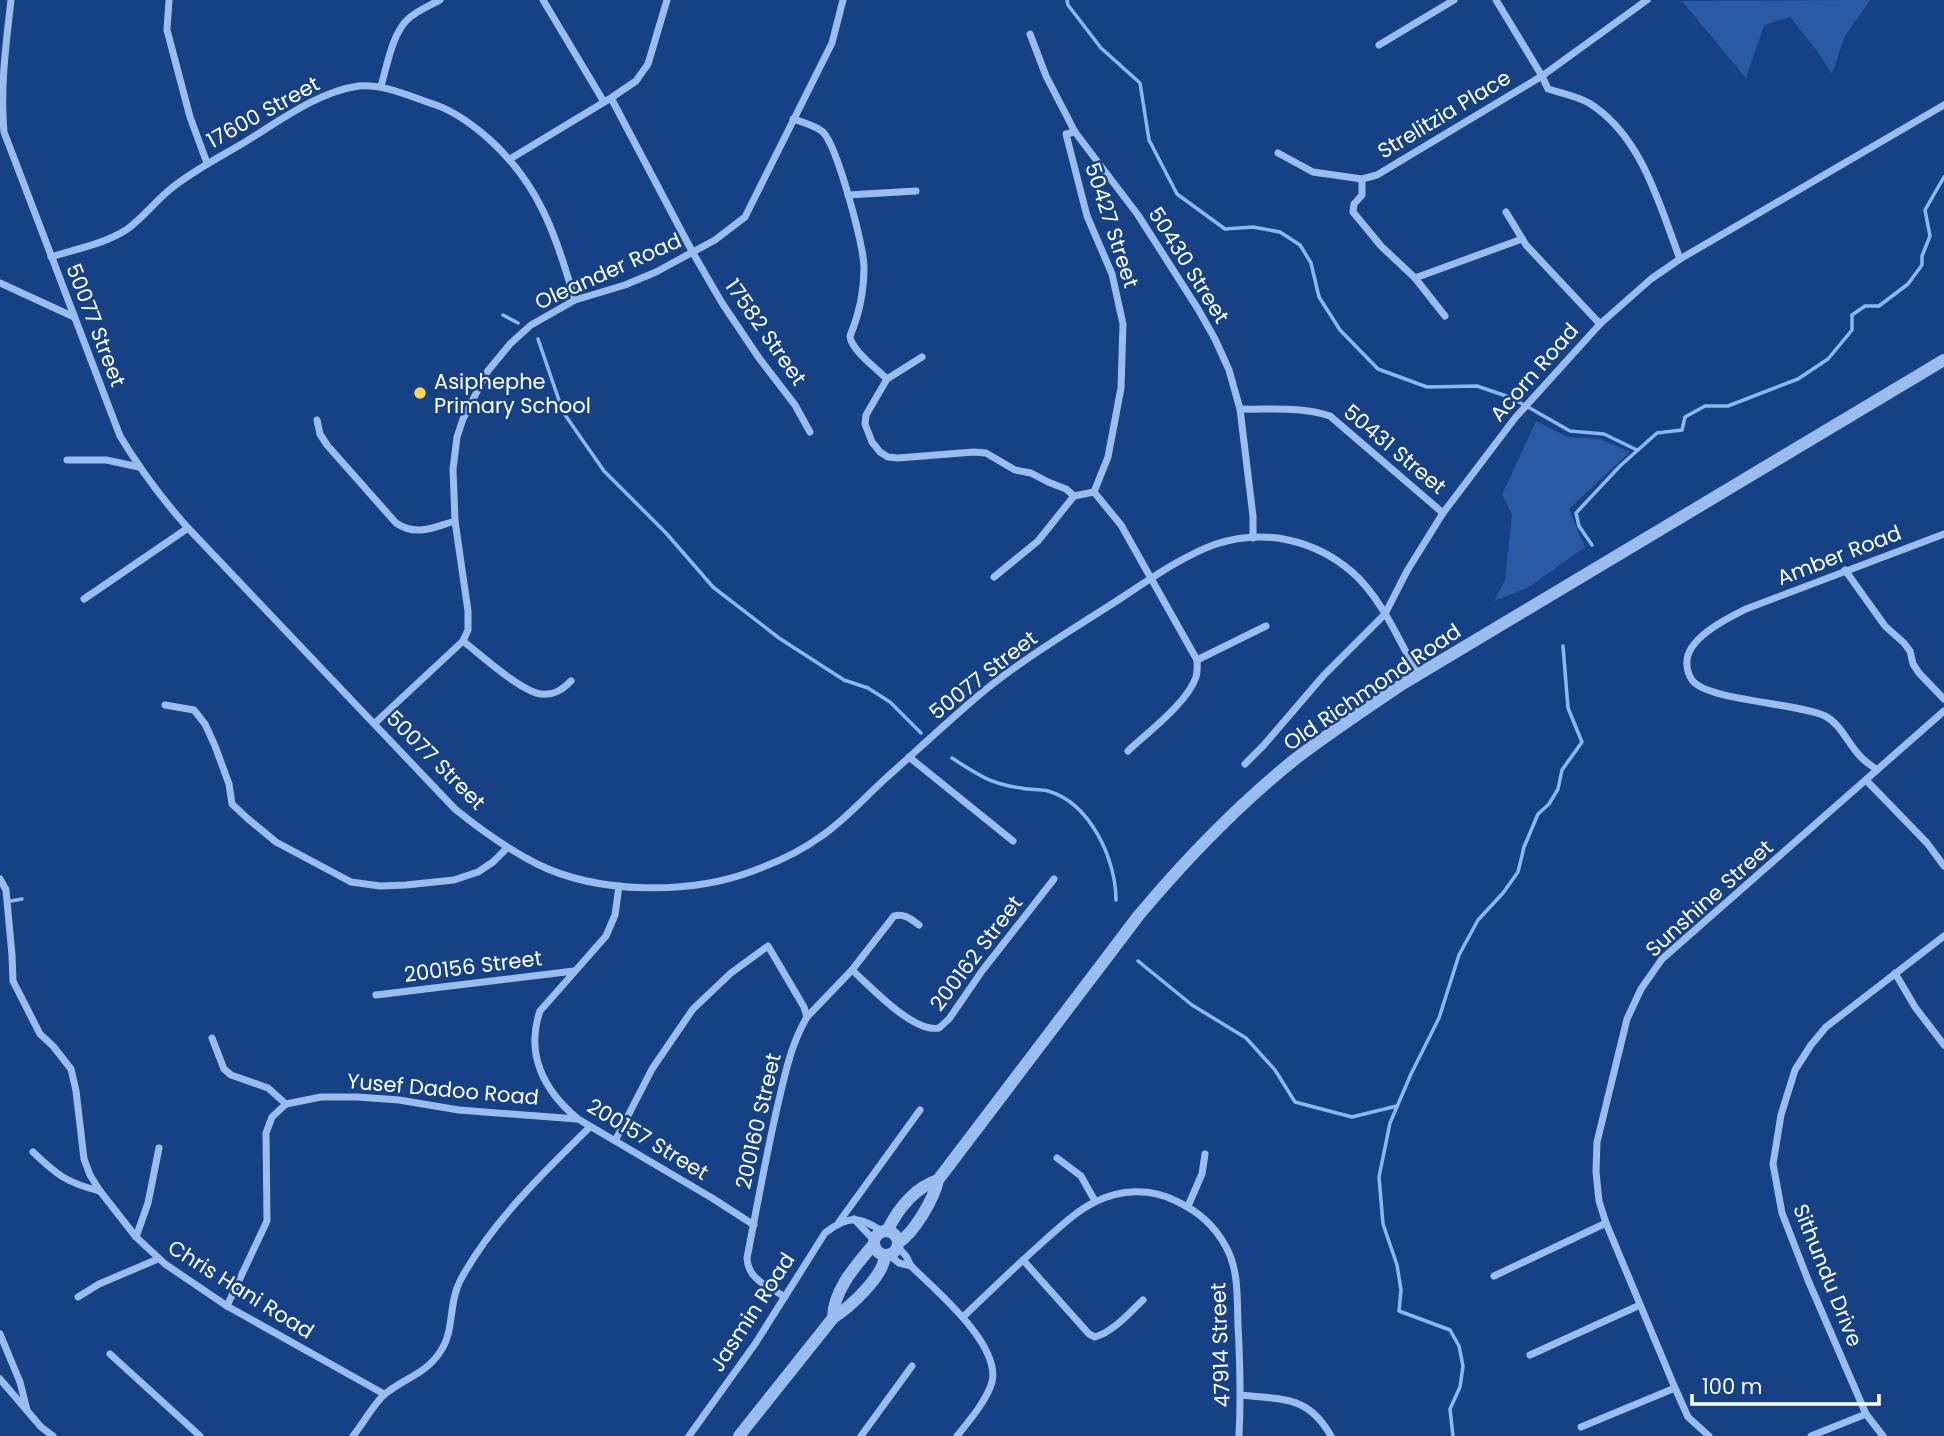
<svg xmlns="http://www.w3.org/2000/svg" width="1944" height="1436" viewBox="0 0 1944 1436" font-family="Poppins,sans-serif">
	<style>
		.green { fill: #295ba4 }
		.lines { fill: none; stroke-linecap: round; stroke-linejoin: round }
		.stream { stroke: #8db7f0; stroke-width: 3.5 }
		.minor { stroke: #9bbded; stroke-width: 7 }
		.tertiary { stroke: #9bbded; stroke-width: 12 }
		.poi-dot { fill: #ffd558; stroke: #164285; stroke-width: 2.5 }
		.labels { text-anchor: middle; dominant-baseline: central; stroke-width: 5; stroke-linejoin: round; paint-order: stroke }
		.street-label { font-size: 21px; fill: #fff; stroke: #164285 }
		.poi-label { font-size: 21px; fill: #fff; stroke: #164285; text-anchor: start }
	</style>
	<rect width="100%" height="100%" fill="#164285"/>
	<!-- green -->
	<g class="green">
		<polygon points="1870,0 1845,36 1832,74 1817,51 1790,17 1764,25 1746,78 1682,1"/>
		<polygon points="1536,421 1568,437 1600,439 1630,452 1569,509 1585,547 1529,587 1494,601 1505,580 1512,514 1502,495"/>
	</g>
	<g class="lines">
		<!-- stream -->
		<g class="stream">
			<polyline points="1067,0 1068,5 1101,48 1140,83 1149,140 1177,194 1225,229 1253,227 1280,232 1300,245 1311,263 1319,297 1340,330 1378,369 1427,387 1477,386 1512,398 1570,431 1604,434 1637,450"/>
			<polyline points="503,315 518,323"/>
			<polyline points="538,339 563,412 604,471 666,533 713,587 779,638 844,680 868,688 890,702 921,733"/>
			<polyline points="1592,545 1579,526 1576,513 1620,466 1657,433 1682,430 1685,417 1705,406 1728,406 1798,379 1828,359 1852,330 1852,315 1865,306 1879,306 1908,284 1922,265 1922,256 1930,236 1925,210 1944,177"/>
			<path d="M952,758C977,774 990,784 1021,788C1030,790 1040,789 1048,791C1090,803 1116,859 1116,900"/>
			<polyline points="11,901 22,899"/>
			<polyline points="1138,961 1192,1005 1246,1038 1275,1070 1295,1102 1352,1117 1397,1106"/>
			<polyline points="1453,1436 1450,1409 1460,1387 1463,1366 1459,1346 1450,1330 1399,1311 1401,1290 1397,1265 1383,1224 1379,1177 1390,1123 1411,1074 1439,1018 1459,955 1478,920 1503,893 1518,872 1524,847 1538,814 1549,804 1558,789 1562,770 1582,742 1568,708 1563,646"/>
		</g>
		<!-- minor -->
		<g class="minor">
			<path d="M11,0C6,44 0,88 4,132L120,436C140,469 162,499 188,528L455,809C481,830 507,849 537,864C598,894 689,895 753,871C775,863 801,851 820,837C844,821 864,798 885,779C914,753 943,726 972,701C1016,663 1067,633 1115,602C1146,582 1182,556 1216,544C1264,528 1315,540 1352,572C1381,597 1400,642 1418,675"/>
			<polyline points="169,0 167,30 190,117 207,163"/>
			<polyline points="543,0 604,102"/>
			<path d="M1496,0L1542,76L1548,89C1561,93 1577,96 1589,103C1642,136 1659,204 1680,259"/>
			<polyline points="1030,34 1046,76 1075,132 1138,215 1198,309 1215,339 1229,370 1240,409 1253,516 1253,538"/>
			<polyline points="1379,45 1454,0"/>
			<path d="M381,86C387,66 392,35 407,20C416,11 429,6 440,0"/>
			<polyline points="611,98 693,253 722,303 759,358 795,405 810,432"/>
			<path d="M793,119C802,122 816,126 823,132C838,148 863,244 864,267C864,290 859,315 850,336C851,350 876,368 887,379"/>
			<polyline points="1075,132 1066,134 1087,216 1112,274 1123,324 1121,388 1108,457 1094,492"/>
			<polyline points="1278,153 1313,172 1362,179 1377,175 1542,76 1647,0"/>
			<polyline points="510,159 611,98 636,81 648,64 667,0"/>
			<polyline points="1362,179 1362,195 1354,204 1353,212 1381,246 1415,278 1445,316"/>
			<polyline points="848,195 916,191"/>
			<polyline points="1506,212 1526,245 1600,324"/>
			<path d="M51,257C75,249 104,244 126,230C143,218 156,200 173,187C196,169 220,157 245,142C278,122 319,91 359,86C385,84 411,97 436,105C456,112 473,125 489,139C541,186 555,235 575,300"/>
			<polyline points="1415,278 1522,239"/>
			<polyline points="0,283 74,317"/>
			<polyline points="922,357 887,379 866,415 865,424 872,442 880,452 888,457 898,458 974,452 986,453 1015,470 1031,473 1048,482 1066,489 1074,496 1094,492"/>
			<path d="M1240,409C1270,410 1301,406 1330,416L1443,513"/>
			<path d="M317,420L320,434L327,445L396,523C417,537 434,527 455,521"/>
			<polyline points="67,460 106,460 139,467"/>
			<path d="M1094,492L1121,525L1197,660C1197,665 1198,671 1196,677C1188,702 1148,732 1128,751"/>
			<polyline points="1845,570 1885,626 1904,643 1910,651 1913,664 1919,673 1944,699"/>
			<polyline points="994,577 1038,541 1074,496"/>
			<polyline points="84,599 188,528"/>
			<path d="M463,641C481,655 520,691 541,694C554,696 563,689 571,681"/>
			<polyline points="1197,660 1266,626"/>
			<polyline points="165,705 194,710 205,724 215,746 229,784 232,804 247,818 276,842 351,882 380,886 406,885 454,880 478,872 493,862 507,848"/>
			<polyline points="375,723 463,641 468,630 468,611 455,521 453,469 457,437 463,419 487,372 510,344 531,325 575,300 625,285 656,272 715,240 745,217 832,43 843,0"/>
			<polyline points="909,757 1013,841"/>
			<polyline points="1245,764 1263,746 1324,675 1385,614 1407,571 1443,513 1515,418 1600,324 1651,279 1680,259 1944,105"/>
			<path d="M1877,770C1871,765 1865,762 1860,756C1848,744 1841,724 1825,716C1799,703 1707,701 1692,680C1689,676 1687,669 1687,665C1684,639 1728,618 1746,609L1944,534"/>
			<polyline points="1866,780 1927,843 1944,866"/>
			<polyline points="0,879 6,890 12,955 13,981 40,1034 53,1046 71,1069 76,1091 84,1159 90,1175 100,1191 136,1237 165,1264 227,1306 384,1394"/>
			<path d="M619,886L615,915L606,936L540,1011C525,1054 544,1091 578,1119L712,1198L754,1225"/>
			<path d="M852,970C871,987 913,1033 939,1028L949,1019L982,971L1054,879"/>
			<polyline points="1895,973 1915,1007 1944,1045"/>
			<polyline points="376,995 574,971"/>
			<path d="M807,1017L852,970L894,916C904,913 911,919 919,925"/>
			<polyline points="212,1038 224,1069 231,1075 268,1088 286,1104"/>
			<polyline points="286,1104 321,1097 357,1097 399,1100 459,1110 577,1119"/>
			<path d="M615,1141L652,1069L693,1009L731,973L768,946L804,1007L807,1017C791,1044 785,1074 778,1104C766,1155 757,1207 747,1258C748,1280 768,1286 785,1297"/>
			<path d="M33,1152C57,1175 67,1183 100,1191"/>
			<polyline points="1057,1158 1081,1176 1095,1201"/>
			<polyline points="1188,1206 1202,1174 1205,1154"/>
			<polyline points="854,1219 874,1240"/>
			<polyline points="839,1222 920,1110"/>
			<polyline points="136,1237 148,1203 159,1148"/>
			<path d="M898,1247L906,1256L911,1266C935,1290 1001,1344 992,1382C987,1400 969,1421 957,1436"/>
			<polyline points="889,1255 899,1263 911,1266"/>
			<path d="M1023,1260L1089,1334L1095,1337C1113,1332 1129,1313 1143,1300"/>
			<polyline points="1494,1276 1606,1223"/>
			<polyline points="78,1297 99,1284 158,1259"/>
			<polyline points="227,1306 267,1221 266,1133 272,1117 286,1104"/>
			<path d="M963,1317C990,1291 1017,1265 1044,1241C1060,1227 1076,1211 1095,1202C1120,1189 1151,1188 1176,1201C1198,1211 1215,1226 1226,1247C1239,1270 1237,1299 1238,1325C1240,1362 1241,1399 1239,1436"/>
			<polyline points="0,1334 20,1382 27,1410"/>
			<polyline points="110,1354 200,1436"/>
			<polyline points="1530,1355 1640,1305"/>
			<polyline points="0,1379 41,1427 53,1436"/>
			<path d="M1241,1395C1283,1400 1308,1395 1331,1436"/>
			<polyline points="1581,1427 1675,1388"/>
			<path d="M353,1436C362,1425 375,1402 385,1394C403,1379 427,1373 440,1352C455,1331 448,1304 460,1281C490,1224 544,1172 590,1127"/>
			<path d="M689,1436L755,1344L825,1233C848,1215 860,1216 883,1232"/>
			<polyline points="861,1436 912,1366"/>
			<polyline points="1709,1436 1688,1417 1675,1388 1606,1223 1599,1201 1596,1172 1597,1142 1627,1019 1641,989 1662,959 1944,711"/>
			<polyline points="1811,1436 1866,1414"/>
			<polyline points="1883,1436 1866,1414 1808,1280 1782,1213 1773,1164 1781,1115 1795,1070 1811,1045 1826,1027 1944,936"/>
		</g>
		<!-- tertiary -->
		<g class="tertiary">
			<path d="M887,1231C898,1209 914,1188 938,1180"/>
			<circle cx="886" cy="1243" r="12"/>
			<path d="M898,1243C914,1233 934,1199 938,1180L1139,915C1186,859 1237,806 1294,760C1329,733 1367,708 1404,683L1944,360"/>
			<path d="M833,1318C833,1290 857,1264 874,1244"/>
			<path d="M739,1436L833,1318C850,1307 883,1277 885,1256"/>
		</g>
	</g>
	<!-- markers -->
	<circle class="poi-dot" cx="420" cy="393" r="7"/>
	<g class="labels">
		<!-- street labels -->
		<g class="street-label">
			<text transform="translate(263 112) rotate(-29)">17600 Street</text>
			<text transform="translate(1444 114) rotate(-31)">Strelitzia Place</text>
			<text transform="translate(1112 225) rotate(72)">50427 Street</text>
			<text transform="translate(1189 265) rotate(58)">50430 Street</text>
			<text transform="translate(608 271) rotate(-24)">Oleander Road</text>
			<text transform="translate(96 325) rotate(69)">50077 Street</text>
			<text transform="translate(766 332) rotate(55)">17582 Street</text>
			<text transform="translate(1534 372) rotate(-49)">Acorn Road</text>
			<text transform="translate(1395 449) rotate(40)">50431 Street</text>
			<text transform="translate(1839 555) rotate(-21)">Amber Road</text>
			<text transform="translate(983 675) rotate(-38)">50077 Street</text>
			<text transform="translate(1372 687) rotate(-34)">Old Richmond Road</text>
			<text transform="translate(436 760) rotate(45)">50077 Street</text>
			<text transform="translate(1709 898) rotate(-42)">Sunshine Street</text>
			<text transform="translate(976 953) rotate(-53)">200162 Street</text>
			<text transform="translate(473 966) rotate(-7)">200156 Street</text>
			<text transform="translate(443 1089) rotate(5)">Yusef Dadoo Road</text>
			<text transform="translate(758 1121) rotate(-77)">200160 Street</text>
			<text transform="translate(648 1139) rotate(31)">200157 Street</text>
			<text transform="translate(1828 1275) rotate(68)">Sithundu Drive</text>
			<text transform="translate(241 1289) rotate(32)">Chris Hani Road</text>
			<text transform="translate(752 1312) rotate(-57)">Jasmin Road</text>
			<text transform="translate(1220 1345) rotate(-92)">47914 Street</text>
		</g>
		<!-- poi labels -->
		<g class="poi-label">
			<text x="434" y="381">Asiphephe<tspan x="434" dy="24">Primary School</tspan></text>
		</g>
	</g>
	<!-- scale -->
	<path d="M1692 1394v10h187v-10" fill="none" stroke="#ffffff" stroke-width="3.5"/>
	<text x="1702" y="1394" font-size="21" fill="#ffffff" stroke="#164285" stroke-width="5" paint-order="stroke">100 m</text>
</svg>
